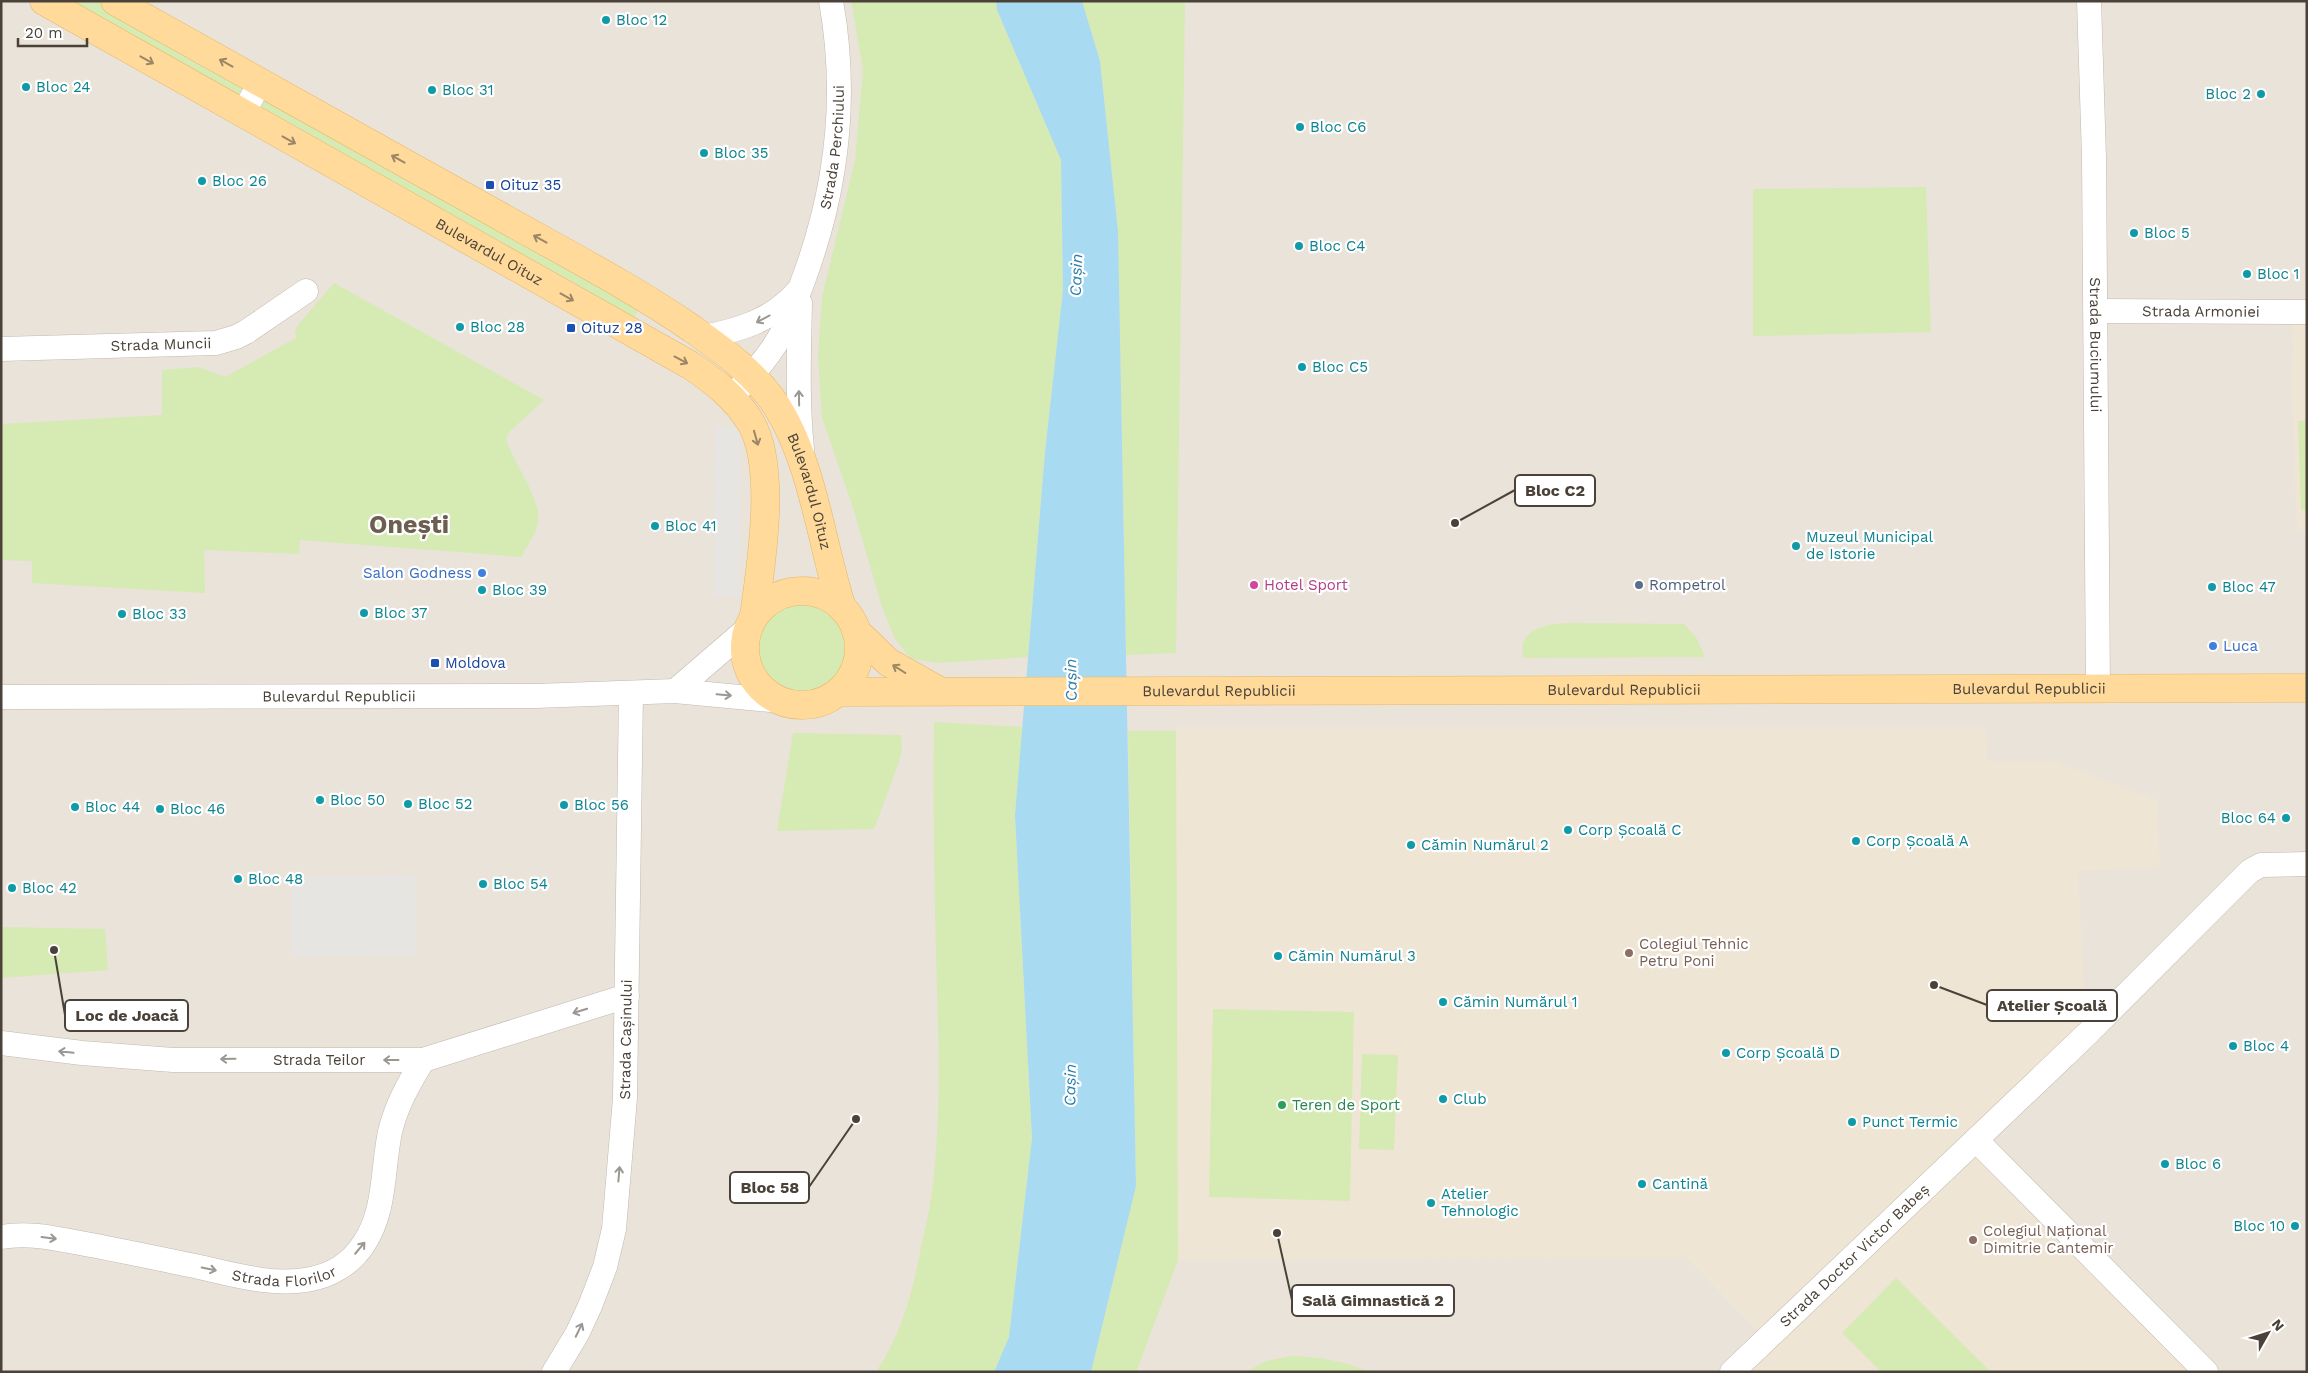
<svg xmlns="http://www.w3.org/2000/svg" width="2308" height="1373" viewBox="0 0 2308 1373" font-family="'Work Sans',sans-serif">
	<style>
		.residential { fill: #eae3d9 }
		.education { fill: #efe5d5 }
		.green { fill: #d6eab4 }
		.parking { fill: #e7e5e2 }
		.water { fill: #a8daf2 }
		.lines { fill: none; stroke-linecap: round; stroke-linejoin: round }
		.minor-casing { stroke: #c2b9ad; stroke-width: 25 }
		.major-casing { stroke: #e6b768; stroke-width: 29 }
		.minor { stroke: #fff; stroke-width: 24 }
		.major { stroke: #ffda9b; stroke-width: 28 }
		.oneway { stroke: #9b8665 }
		.oneway2 { stroke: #9b9792 }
		.culture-dot { fill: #0f9aa8; stroke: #fff; stroke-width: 2 }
		.transit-dot { fill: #1a4fb4; stroke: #fff; stroke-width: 2 }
		.shop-dot { fill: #3f7fe0; stroke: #fff; stroke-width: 2 }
		.hotel-dot { fill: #d1479c; stroke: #fff; stroke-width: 2 }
		.service-dot { fill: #5c6f8a; stroke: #fff; stroke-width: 2 }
		.education-dot { fill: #8d6e63; stroke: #fff; stroke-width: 2 }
		.leisure-dot { fill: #2e9e5b; stroke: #fff; stroke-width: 2 }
		.labels { text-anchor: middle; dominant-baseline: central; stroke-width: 4.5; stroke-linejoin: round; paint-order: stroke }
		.culture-label { font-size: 15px; fill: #0d838f; stroke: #fff; text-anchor: start }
		.street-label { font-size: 15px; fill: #4a4238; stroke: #fff }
		.transit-label { font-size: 15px; fill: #164399; stroke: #fff; text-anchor: start }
		.shop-label { font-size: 15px; fill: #366cbe; stroke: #fff; text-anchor: end }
		.hotel-label { font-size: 15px; fill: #b23c85; stroke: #fff; text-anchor: start }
		.service-label { font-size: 15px; fill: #4e5e75; stroke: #fff; text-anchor: start }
		.education-label { font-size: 15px; fill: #785e54; stroke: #fff; text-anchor: start }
		.leisure-label { font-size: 15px; fill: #27864d; stroke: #fff; text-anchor: start }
		.water-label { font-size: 16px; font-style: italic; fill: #2b7ea9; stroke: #fff }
		.town-label { font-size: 25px; font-weight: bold; fill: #6d5f4f; stroke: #fff }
		.leader { fill: none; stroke: #4a4238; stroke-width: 2 }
		.callout-dot { fill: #4a4238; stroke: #fff; stroke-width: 2 }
		.callout { fill: #fff; stroke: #4a4238; stroke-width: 2 }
		.callout-label { font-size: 16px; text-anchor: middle; font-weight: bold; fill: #4a4238 }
	</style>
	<rect width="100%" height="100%" fill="#f6f2eb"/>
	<!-- residential -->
	<rect class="residential" x="1" y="1" width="2306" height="1371"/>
	<!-- education -->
	<g class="education">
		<polygon points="2293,312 2307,312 2307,531 2297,531 2292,401"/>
		<polygon points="1176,727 1986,727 1987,761 2055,761 2157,800 2160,867 2078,871 2086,1035 1976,1140 2206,1372 1732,1372 1765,1339 1688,1259 1178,1260"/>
	</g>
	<!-- green -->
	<g class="green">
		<polygon points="44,1 115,1 645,298 627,331"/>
		<polygon points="851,1 996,1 997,10 1061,160 1063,290 1045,452 1028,657 937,663 913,659 908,655 895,639 882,607 853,508 822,417 818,356 822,297 855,160 863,70"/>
		<polygon points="1082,1 1185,1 1176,653 1126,655 1118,231 1100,61"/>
		<polygon points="1926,187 1931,332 1753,336 1753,189"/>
		<path d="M334,283L544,400L508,433L506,439C513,462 542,501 538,522C536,536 526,545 522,557L300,540L299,554L204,550L205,593L32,583V561L1,560V424L162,415V370L199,367L225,377L296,338L295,331L298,325Z"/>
		<polygon points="2307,420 2307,510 2301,510 2298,421"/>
		<circle cx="802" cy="648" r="57"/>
		<path d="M1566,623L1684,624L1696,637L1705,657L1524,658C1515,630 1546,624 1566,623Z"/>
		<path d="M934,722L1023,727L1015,815L1032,1138L1009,1337L994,1372H876C903,1332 914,1288 922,1241C925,1229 928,1217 930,1205C943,1123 938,1034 936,952C934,875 933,798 934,722Z"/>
		<polygon points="1128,731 1176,731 1178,1260 1136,1372 1091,1372 1136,1186"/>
		<polygon points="793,733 901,735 902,751 899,762 874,829 777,831"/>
		<polygon points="1,927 105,929 108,970 1,978"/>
		<polygon points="1213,1009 1354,1012 1350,1201 1209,1197"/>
		<polygon points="1362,1054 1398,1055 1394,1150 1359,1149"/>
		<polygon points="1896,1278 1991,1372 1881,1372 1842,1333"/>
		<path d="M1292,1356C1319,1357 1344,1361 1369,1372H1246L1266,1361Z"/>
	</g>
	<!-- parking -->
	<g class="parking">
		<polygon points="715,426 740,429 739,597 714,596"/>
		<polygon points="415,875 416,955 292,956 291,876"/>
	</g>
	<!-- water -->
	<polygon class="water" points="996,1 1082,1 1100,61 1118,231 1136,1186 1091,1372 994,1372 1009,1337 1032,1138 1015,815 1045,452 1063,290 1061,160 997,10"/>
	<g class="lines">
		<!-- minor casing -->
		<g class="minor-casing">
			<g id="minor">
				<path id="s1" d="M2089,1L2094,157L2098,688"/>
				<polyline points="243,114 260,82"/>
				<path d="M800,303C799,352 797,400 802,449"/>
				<path id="s2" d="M2096,311L2307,312"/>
				<path d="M704,337C739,330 771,321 796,293"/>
				<path id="s3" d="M1,349L216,343L236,337L246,332L306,291"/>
				<path id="s4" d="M731,397C750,378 768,358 781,335C791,317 797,297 804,278C837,189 848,96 831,1"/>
				<polyline points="675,691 747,629"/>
				<path id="s5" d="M1,697L536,696L675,691L781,701"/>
				<path id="s6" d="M1,1043L82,1053L173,1060H423L627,996"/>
				<polyline points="1976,1140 2206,1372"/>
				<path id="s7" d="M1,1237C27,1232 54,1238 80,1243C118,1250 156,1258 195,1266C231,1274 274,1287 311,1279C332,1275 351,1263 363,1245C386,1212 382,1170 390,1132C396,1106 409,1083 423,1060"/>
				<path id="s8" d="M554,1372L577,1334L590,1306L605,1267L614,1229L625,1098L631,693"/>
				<path id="s9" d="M1732,1372L2086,1035L2250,871L2261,865L2307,864"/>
			</g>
		</g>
		<!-- major casing -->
		<g class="major-casing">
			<g id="major">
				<path id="s10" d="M44,1L690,365C714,381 736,398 751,423C777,468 761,566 754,616"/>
				<path id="s11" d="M115,1C242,72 370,144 498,215C563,252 630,286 691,328C722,350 755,373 776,405C813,462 821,543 842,608"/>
				<circle cx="802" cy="648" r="57"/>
				<polyline points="856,631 888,662 936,689"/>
				<path id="s12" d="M839,692L2307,688"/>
			</g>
		</g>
		<!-- minor -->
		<use href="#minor" class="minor"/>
		<!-- major -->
		<use href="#major" class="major"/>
	</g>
	<!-- one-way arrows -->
	<defs><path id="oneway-shaft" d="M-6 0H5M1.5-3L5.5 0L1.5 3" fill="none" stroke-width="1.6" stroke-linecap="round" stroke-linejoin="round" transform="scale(1.25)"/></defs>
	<g class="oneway">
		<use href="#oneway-shaft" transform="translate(147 60) rotate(29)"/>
		<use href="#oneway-shaft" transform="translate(226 63) rotate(-151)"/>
		<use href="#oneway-shaft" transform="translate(289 140) rotate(29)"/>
		<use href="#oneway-shaft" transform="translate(398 159) rotate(-151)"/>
		<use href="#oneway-shaft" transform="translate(540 239) rotate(-151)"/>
		<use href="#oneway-shaft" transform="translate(567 297) rotate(29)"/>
		<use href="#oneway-shaft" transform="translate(681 360) rotate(28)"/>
		<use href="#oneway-shaft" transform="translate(756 438) rotate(74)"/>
		<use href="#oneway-shaft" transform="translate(899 669) rotate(-148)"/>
	</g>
	<g class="oneway2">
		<use href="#oneway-shaft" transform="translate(763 319) rotate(152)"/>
		<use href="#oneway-shaft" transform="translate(799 398) rotate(-91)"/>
		<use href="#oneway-shaft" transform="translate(724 695) rotate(5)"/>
		<use href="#oneway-shaft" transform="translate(580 1011) rotate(163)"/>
		<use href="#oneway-shaft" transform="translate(66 1052) rotate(-174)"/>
		<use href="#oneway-shaft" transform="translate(228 1059) rotate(179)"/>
		<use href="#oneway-shaft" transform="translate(391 1060) rotate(-180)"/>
		<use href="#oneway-shaft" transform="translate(619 1174) rotate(-85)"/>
		<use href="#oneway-shaft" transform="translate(49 1238) rotate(7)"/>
		<use href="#oneway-shaft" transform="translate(360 1248) rotate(-50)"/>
		<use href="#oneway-shaft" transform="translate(209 1269) rotate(12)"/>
		<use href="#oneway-shaft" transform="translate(579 1330) rotate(-64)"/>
	</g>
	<!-- markers -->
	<g class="culture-dot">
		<circle cx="606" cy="20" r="5"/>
		<circle cx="26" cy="87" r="5"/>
		<circle cx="432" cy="90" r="5"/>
		<circle cx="2261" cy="94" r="5"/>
		<circle cx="1300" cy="127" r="5"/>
		<circle cx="704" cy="153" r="5"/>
		<circle cx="202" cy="181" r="5"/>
		<circle cx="2134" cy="233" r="5"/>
		<circle cx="1299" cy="246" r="5"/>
		<circle cx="2247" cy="274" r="5"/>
		<circle cx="460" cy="327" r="5"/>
		<circle cx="1302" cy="367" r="5"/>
		<circle cx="655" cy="526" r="5"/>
		<circle cx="1796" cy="546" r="5"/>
		<circle cx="2212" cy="587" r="5"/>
		<circle cx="482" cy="590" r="5"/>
		<circle cx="364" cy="613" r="5"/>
		<circle cx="122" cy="614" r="5"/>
		<circle cx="320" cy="800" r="5"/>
		<circle cx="408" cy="804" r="5"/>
		<circle cx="564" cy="805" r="5"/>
		<circle cx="75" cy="807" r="5"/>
		<circle cx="160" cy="809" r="5"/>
		<circle cx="2286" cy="818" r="5"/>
		<circle cx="1568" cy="830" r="5"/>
		<circle cx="1856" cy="841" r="5"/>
		<circle cx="1411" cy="845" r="5"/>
		<circle cx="238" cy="879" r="5"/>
		<circle cx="483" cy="884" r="5"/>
		<circle cx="12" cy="888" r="5"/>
		<circle cx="1278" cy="956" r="5"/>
		<circle cx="1443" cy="1002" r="5"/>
		<circle cx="2233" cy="1046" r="5"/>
		<circle cx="1726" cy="1053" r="5"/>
		<circle cx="1443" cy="1099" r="5"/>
		<circle cx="1852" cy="1122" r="5"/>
		<circle cx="2165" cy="1164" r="5"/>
		<circle cx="1642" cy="1184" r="5"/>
		<circle cx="1431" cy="1203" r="5"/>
		<circle cx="2295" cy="1226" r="5"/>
	</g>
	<g class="transit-dot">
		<rect x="485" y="180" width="10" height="10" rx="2.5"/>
		<rect x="566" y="323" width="10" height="10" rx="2.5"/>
		<rect x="430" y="658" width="10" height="10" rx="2.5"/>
	</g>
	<g class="shop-dot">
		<circle cx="482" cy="573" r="5"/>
		<circle cx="2213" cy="646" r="5"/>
	</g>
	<circle class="hotel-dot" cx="1254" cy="585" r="5"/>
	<circle class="service-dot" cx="1639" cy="585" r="5"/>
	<g class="education-dot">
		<circle cx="1629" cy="953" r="5"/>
		<circle cx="1973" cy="1240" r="5"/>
	</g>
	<circle class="leisure-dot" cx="1282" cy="1105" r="5"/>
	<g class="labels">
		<!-- culture labels -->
		<g class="culture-label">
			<text x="616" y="20">Bloc 12</text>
			<text x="36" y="87">Bloc 24</text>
			<text x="442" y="90">Bloc 31</text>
			<text x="2251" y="94" text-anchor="end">Bloc 2</text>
			<text x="1310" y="127">Bloc C6</text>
			<text x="714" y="153">Bloc 35</text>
			<text x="212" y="181">Bloc 26</text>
			<text x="2144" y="233">Bloc 5</text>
			<text x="1309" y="246">Bloc C4</text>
			<text x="2257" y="274">Bloc 1</text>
			<text x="470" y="327">Bloc 28</text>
			<text x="1312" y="367">Bloc C5</text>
			<text x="665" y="526">Bloc 41</text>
			<text x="1806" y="537">Muzeul Municipal<tspan x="1806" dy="17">de Istorie</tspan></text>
			<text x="2222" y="587">Bloc 47</text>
			<text x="492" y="590">Bloc 39</text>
			<text x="374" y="613">Bloc 37</text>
			<text x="132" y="614">Bloc 33</text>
			<text x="330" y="800">Bloc 50</text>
			<text x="418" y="804">Bloc 52</text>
			<text x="574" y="805">Bloc 56</text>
			<text x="85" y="807">Bloc 44</text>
			<text x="170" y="809">Bloc 46</text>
			<text x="2276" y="818" text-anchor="end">Bloc 64</text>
			<text x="1578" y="830">Corp Școală C</text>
			<text x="1866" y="841">Corp Școală A</text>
			<text x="1421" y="845">Cămin Numărul 2</text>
			<text x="248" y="879">Bloc 48</text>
			<text x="493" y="884">Bloc 54</text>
			<text x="22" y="888">Bloc 42</text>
			<text x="1288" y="956">Cămin Numărul 3</text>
			<text x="1453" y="1002">Cămin Numărul 1</text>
			<text x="2243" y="1046">Bloc 4</text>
			<text x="1736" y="1053">Corp Școală D</text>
			<text x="1453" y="1099">Club</text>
			<text x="1862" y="1122">Punct Termic</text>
			<text x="2175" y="1164">Bloc 6</text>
			<text x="1652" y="1184">Cantină</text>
			<text x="1441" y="1194">Atelier<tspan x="1441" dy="17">Tehnologic</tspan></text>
			<text x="2285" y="1226" text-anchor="end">Bloc 10</text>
		</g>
		<!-- street labels -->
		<g class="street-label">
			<text stroke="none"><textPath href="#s4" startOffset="276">Strada Perchiului</textPath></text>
			<text stroke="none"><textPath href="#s10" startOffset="511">Bulevardul Oituz</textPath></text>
			<text stroke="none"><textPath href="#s2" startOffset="105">Strada Armoniei</textPath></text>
			<text stroke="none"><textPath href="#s3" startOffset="160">Strada Muncii</textPath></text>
			<text stroke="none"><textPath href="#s1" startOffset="344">Strada Buciumului</textPath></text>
			<text stroke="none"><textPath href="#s11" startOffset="871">Bulevardul Oituz</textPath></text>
			<text stroke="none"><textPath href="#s12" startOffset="1190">Bulevardul Republicii</textPath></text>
			<text stroke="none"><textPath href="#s12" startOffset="380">Bulevardul Republicii</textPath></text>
			<text stroke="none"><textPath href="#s12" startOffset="785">Bulevardul Republicii</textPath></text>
			<text stroke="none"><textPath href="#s5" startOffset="338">Bulevardul Republicii</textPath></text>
			<text stroke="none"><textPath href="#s8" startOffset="346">Strada Cașinului</textPath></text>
			<text stroke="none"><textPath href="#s6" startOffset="319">Strada Teilor</textPath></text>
			<text stroke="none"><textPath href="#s9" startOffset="169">Strada Doctor Victor Babeș</textPath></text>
			<text stroke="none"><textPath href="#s7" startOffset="288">Strada Florilor</textPath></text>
		</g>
		<!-- transit labels -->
		<g class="transit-label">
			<text x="500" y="185">Oituz 35</text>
			<text x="581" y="328">Oituz 28</text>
			<text x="445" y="663">Moldova</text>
		</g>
		<!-- shop labels -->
		<g class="shop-label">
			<text x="472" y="573">Salon Godness</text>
			<text x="2223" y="646" text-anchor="start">Luca</text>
		</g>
		<!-- hotel labels -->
		<g class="hotel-label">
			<text x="1264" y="585">Hotel Sport</text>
		</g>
		<!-- service labels -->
		<g class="service-label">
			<text x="1649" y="585">Rompetrol</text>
		</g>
		<!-- education labels -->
		<g class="education-label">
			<text x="1639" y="944">Colegiul Tehnic<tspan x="1639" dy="17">Petru Poni</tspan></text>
			<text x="1983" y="1231">Colegiul Național<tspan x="1983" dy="17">Dimitrie Cantemir</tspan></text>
		</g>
		<!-- leisure labels -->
		<g class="leisure-label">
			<text x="1292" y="1105">Teren de Sport</text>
		</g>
		<!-- water labels -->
		<g class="water-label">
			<text transform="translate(1076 275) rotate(-88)">Cașin</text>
			<text transform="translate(1071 680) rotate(-91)">Cașin</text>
			<text transform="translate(1070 1085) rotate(-89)">Cașin</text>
		</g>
		<!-- town labels -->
		<g class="town-label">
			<text x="409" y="524">Onești</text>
		</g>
	</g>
	<!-- callouts -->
	<path class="leader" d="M1455 523L1515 490M1934 985L1987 1005M54 950L65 1015M856 1119L809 1187M1277 1233L1292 1300"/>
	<g class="callout-dot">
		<circle cx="1455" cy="523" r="5"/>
		<circle cx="1934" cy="985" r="5"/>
		<circle cx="54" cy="950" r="5"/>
		<circle cx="856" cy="1119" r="5"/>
		<circle cx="1277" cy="1233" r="5"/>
	</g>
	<g class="callout">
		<rect x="1515" y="475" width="80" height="31" rx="5"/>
		<rect x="1987" y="990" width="130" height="31" rx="5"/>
		<rect x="65" y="1000" width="123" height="31" rx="5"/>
		<rect x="730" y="1172" width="79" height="31" rx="5"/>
		<rect x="1292" y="1285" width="162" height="31" rx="5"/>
	</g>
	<g class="callout-label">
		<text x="1555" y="496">Bloc C2</text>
		<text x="2052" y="1011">Atelier Școală</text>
		<text x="127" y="1021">Loc de Joacǎ</text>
		<text x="770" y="1193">Bloc 58</text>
		<text x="1373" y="1306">Sală Gimnastică 2</text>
	</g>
	<!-- border -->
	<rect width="2308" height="1373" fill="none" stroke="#4a4238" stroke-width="5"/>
	<!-- north arrow -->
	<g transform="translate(2268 1333) rotate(51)" stroke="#ffffff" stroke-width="4" paint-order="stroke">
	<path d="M0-4L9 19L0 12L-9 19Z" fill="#4a4238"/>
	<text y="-8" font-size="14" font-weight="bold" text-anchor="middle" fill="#4a4238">N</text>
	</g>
	<!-- scale -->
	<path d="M18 38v8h69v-8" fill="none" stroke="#4a4238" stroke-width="2.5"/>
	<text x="25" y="38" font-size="15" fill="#4a4238" stroke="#ffffff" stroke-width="4" paint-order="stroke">20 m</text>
</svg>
